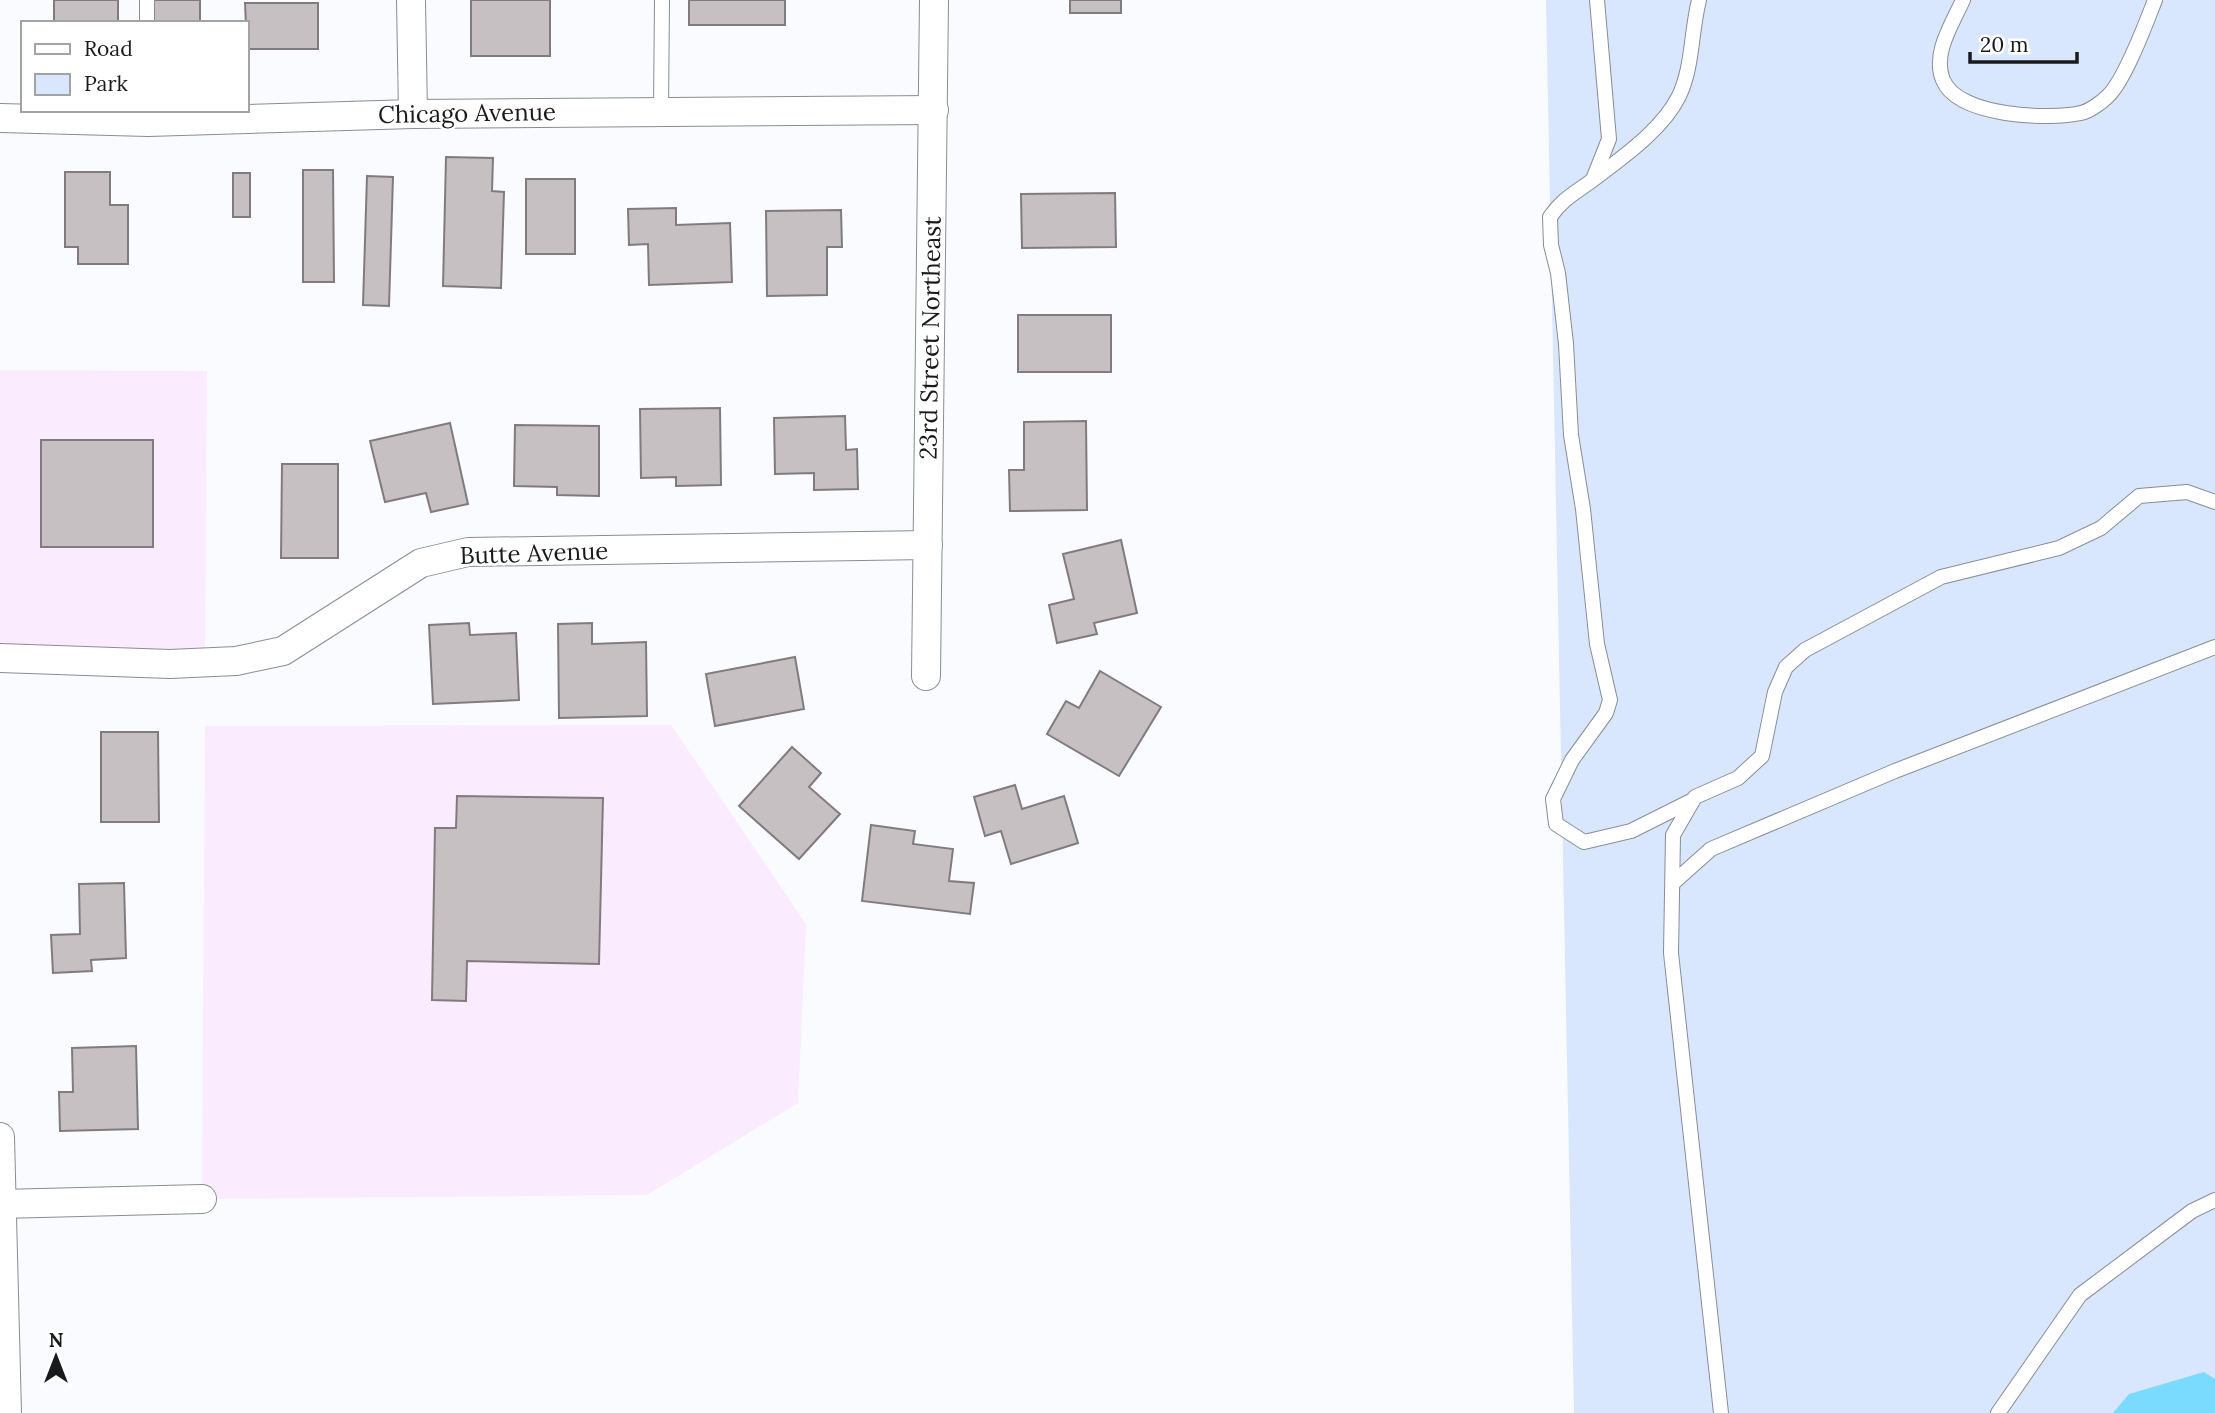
<svg xmlns="http://www.w3.org/2000/svg" width="2215" height="1413" viewBox="0 0 2215 1413" font-family="Lora,serif">
	<style>
		.commercial { fill: #fbebfe }
		.green { fill: #d8e7fe }
		.water { fill: #7bdbfe }
		.building { fill: #c7c0c2; stroke: #827b7d; stroke-width: 2 }
		.lines { fill: none; stroke-linecap: round; stroke-linejoin: round }
		.lane-casing { stroke: #898d92; stroke-width: 16 }
		.street-casing { stroke: #898d92; stroke-width: 30 }
		.lane { stroke: #fff; stroke-width: 14 }
		.street { stroke: #fff; stroke-width: 28 }
		.labels { text-anchor: middle; dominant-baseline: central; stroke-width: 5; stroke-linejoin: round; paint-order: stroke }
		.street-label { font-size: 24px; fill: #181a1c; stroke: #fff }
	</style>
	<rect width="100%" height="100%" fill="#f9fbff"/>
	<!-- commercial -->
	<g class="commercial">
		<polygon points="0,370 207,371 205,663 0,658"/>
		<polygon points="671,725 806,924 798,1103 647,1195 202,1199 205,726"/>
	</g>
	<!-- green -->
	<polygon class="green" points="1546,0 2215,0 2215,1413 1574,1413"/>
	<!-- water -->
	<polygon class="water" points="2204,1372 2215,1379 2215,1413 2113,1413 2129,1394"/>
	<!-- building -->
	<g class="building">
		<rect x="54" y="0" width="64" height="23"/>
		<rect x="152" y="0" width="48" height="23"/>
		<rect x="471" y="0" width="79" height="56"/>
		<rect x="689" y="0" width="96" height="25"/>
		<rect x="1070" y="0" width="51" height="13"/>
		<polygon points="245,3 318,3 318,49 247,49"/>
		<polygon points="446,157 493,158 492,191 504,192 501,288 443,286"/>
		<polygon points="303,170 333,170 334,282 303,282"/>
		<polygon points="65,172 110,172 110,205 128,205 128,264 78,264 78,247 65,247"/>
		<rect x="233" y="173" width="17" height="44"/>
		<polygon points="367,176 393,177 389,306 363,305"/>
		<rect x="526" y="179" width="49" height="75"/>
		<polygon points="1115,193 1116,247 1022,248 1021,194"/>
		<polygon points="676,208 676,225 730,223 732,282 649,285 648,244 629,245 628,209"/>
		<polygon points="841,210 842,247 827,247 827,295 767,296 766,211"/>
		<rect x="1018" y="315" width="93" height="57"/>
		<polygon points="720,408 721,485 676,486 676,477 641,478 640,409"/>
		<polygon points="845,416 846,450 857,449 858,489 814,490 814,473 775,474 774,418"/>
		<polygon points="1086,421 1087,510 1010,511 1009,470 1024,470 1024,422"/>
		<polygon points="450,423 468,504 431,512 426,493 385,502 370,441"/>
		<polygon points="515,425 599,426 599,496 557,495 557,487 514,486"/>
		<rect x="41" y="440" width="112" height="107"/>
		<polygon points="282,464 338,464 338,558 281,558"/>
		<polygon points="1121,540 1137,613 1094,623 1097,634 1057,643 1049,605 1074,599 1063,554"/>
		<polygon points="469,623 470,635 516,633 519,700 433,704 429,625"/>
		<polygon points="592,623 592,644 646,642 647,716 559,718 558,624"/>
		<polygon points="795,657 804,709 715,726 706,674"/>
		<polygon points="1100,671 1161,707 1119,776 1047,734 1066,701 1079,708"/>
		<polygon points="101,732 158,732 159,822 101,822"/>
		<polygon points="792,747 821,773 809,787 840,814 799,859 739,806"/>
		<polygon points="1015,785 1022,809 1064,796 1078,843 1011,864 1001,831 985,836 974,797"/>
		<polygon points="457,796 603,798 599,964 467,961 466,1001 432,1000 435,828 456,828"/>
		<polygon points="871,825 915,831 913,844 953,849 949,881 974,883 970,914 862,901"/>
		<polygon points="124,883 126,958 91,960 92,971 53,973 51,935 80,934 79,884"/>
		<polygon points="136,1046 138,1129 60,1131 59,1092 73,1092 72,1048"/>
	</g>
	<g class="lines">
		<!-- lane casing -->
		<g class="lane-casing">
			<g id="lane">
				<polyline points="147,0 147,23"/>
				<path d="M1963,0C1952,24 1932,54 1943,80C1958,117 2049,120 2081,113C2090,111 2102,102 2108,96C2125,80 2146,23 2155,0"/>
				<polyline points="661,111 662,0"/>
				<polyline points="1594,177 1609,139 1597,0"/>
				<path d="M1693,800L1631,831L1584,842L1556,824L1553,799L1572,760L1606,713L1610,700L1597,644L1583,509L1571,435L1566,344L1558,273L1551,245L1550,217C1563,198 1577,192 1594,179C1623,157 1663,129 1679,96C1693,67 1691,31 1699,0"/>
				<polyline points="1673,883 1711,849 1895,771 2215,647"/>
				<polyline points="1721,1413 1671,953 1673,835 1695,797 1738,778 1762,756 1775,692 1786,667 1805,650 1941,577 2059,548 2101,528 2139,496 2187,492 2215,502"/>
				<polyline points="1998,1413 2080,1295 2192,1211 2215,1200"/>
			</g>
		</g>
		<!-- street casing -->
		<g class="street-casing">
			<g id="street">
				<polyline points="411,0 413,114"/>
				<polyline points="0,118 148,122 413,114 934,110"/>
				<polyline points="0,658 170,664 236,661 283,651 421,563 468,552 928,545"/>
				<polyline points="926,676 934,0"/>
				<polyline points="0,1137 7,1413"/>
				<polyline points="0,1204 202,1199"/>
			</g>
		</g>
		<!-- lane -->
		<use href="#lane" class="lane"/>
		<!-- street -->
		<use href="#street" class="street"/>
	</g>
	<g class="labels">
		<!-- street labels -->
		<g class="street-label">
			<text transform="translate(467 113) rotate(-1)">Chicago Avenue</text>
			<text transform="translate(930 338) rotate(-89)">23rd Street Northeast</text>
			<text transform="translate(534 553) rotate(-2)">Butte Avenue</text>
		</g>
	</g>
	<!-- legend -->
	<rect x="21" y="21" width="228" height="91" fill="#ffffff" stroke="#a3a3a4" stroke-width="2"/>
	<rect x="35" y="44" width="35" height="10" fill="#ffffff" stroke="#a3a3a4" stroke-width="2"/>
	<text x="84" y="56" font-size="21" fill="#181a1c">Road</text>
	<rect x="35" y="74" width="35" height="21" fill="#d8e7fe" stroke="#a3a3a4" stroke-width="2"/>
	<text x="84" y="91" font-size="21" fill="#181a1c">Park</text>
	<!-- north arrow -->
	<g transform="translate(56 1357)" stroke="#ffffff" stroke-width="5" paint-order="stroke">
	<path d="M0-5L12 26L0 18L-12 26Z" fill="#181a1c"/>
	<text y="-10" font-size="19" font-weight="bold" text-anchor="middle" fill="#181a1c">N</text>
	</g>
	<!-- scale -->
	<path d="M1970 52v10h107v-10" fill="none" stroke="#181a1c" stroke-width="3.5"/>
	<text x="1980" y="52" font-size="21" fill="#181a1c" stroke="#ffffff" stroke-width="5" paint-order="stroke">20 m</text>
</svg>
